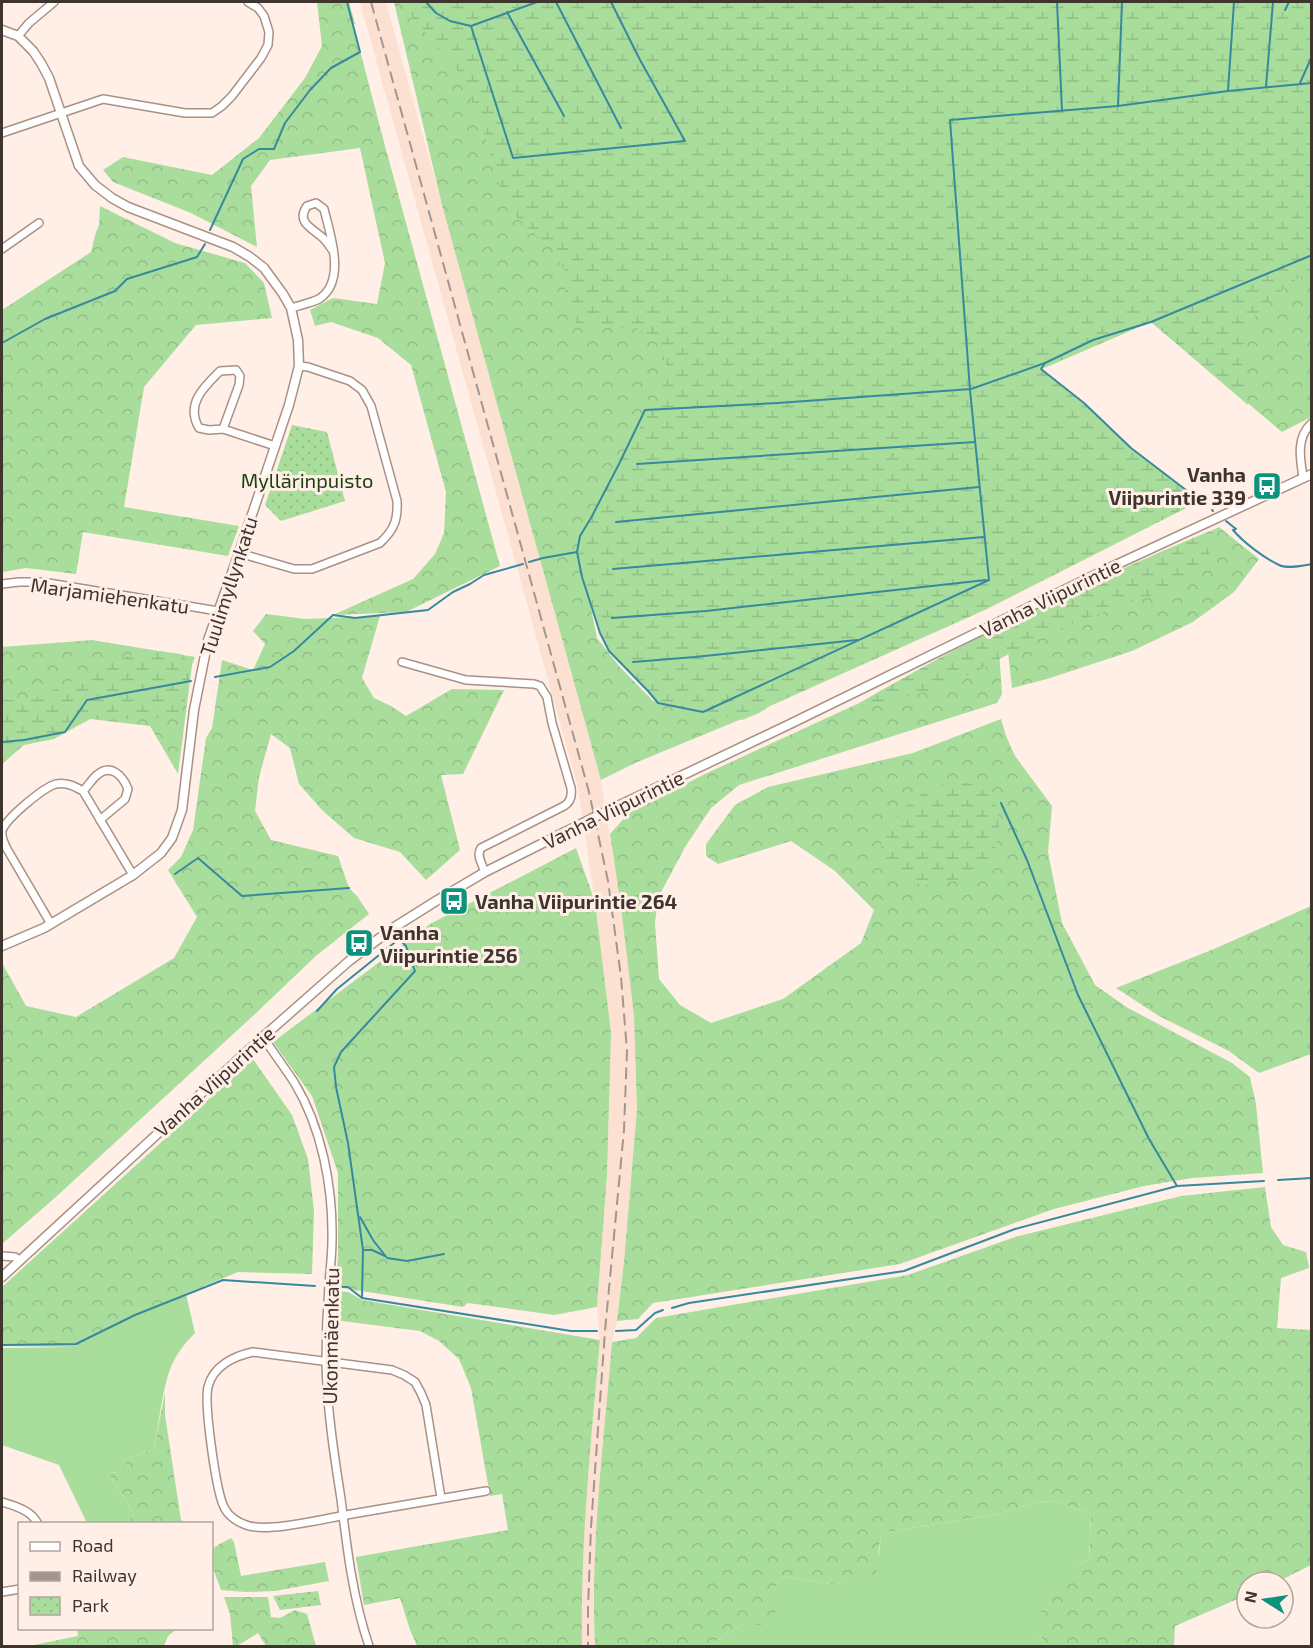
<svg xmlns="http://www.w3.org/2000/svg" width="1313" height="1648" viewBox="0 0 1313 1648" font-family="'Exo 2',sans-serif">
	<style>
		.built { fill: #fce1d3 }
		.green { fill: #a9dd9c }
		.forest { fill: url(#forest-crowns) }
		.wetland { fill: url(#wetland-marsh) }
		.park { fill: url(#park-dots) }
		.lines { fill: none; stroke-linecap: round; stroke-linejoin: round }
		.stream { stroke: #38899e; stroke-width: 2 }
		.minor-casing { stroke: #a99184; stroke-width: 10 }
		.tertiary-casing { stroke: #a99184; stroke-width: 11 }
		.minor { stroke: #fff; stroke-width: 7 }
		.tertiary { stroke: #fff; stroke-width: 8 }
		.rail { stroke: #a2968f; stroke-width: 2; stroke-dasharray: 12 6; stroke-linecap: butt }
		.labels { text-anchor: middle; dominant-baseline: central; stroke-width: 6; stroke-linejoin: round; paint-order: stroke }
		.poi-label { font-size: 20px; font-weight: bold; fill: #3e352f; stroke: #ffefe7; text-anchor: start }
		.park-label { font-size: 20px; fill: #1c4112; stroke: #ffefe7 }
		.street-label { font-size: 20px; fill: #3e352f; stroke: #ffefe7 }
	</style>
	<defs>
		<pattern id="forest-crowns" width="20" height="18" patternUnits="userSpaceOnUse" patternTransform="scale(1.5)"><rect width="20" height="18" fill="#a9dd9c"/><path d="M2 6a3 3 0 1 1 6 0M12 15a3 3 0 1 1 6 0" fill="none" stroke="#92be87"/></pattern>
		<pattern id="wetland-marsh" width="20" height="14" patternUnits="userSpaceOnUse" patternTransform="scale(1.5)"><rect width="20" height="14" fill="#a9dd9c"/><path d="M1 5h8M5 5V1M11 12h8M15 12V8" fill="none" stroke="#92be87"/></pattern>
		<pattern id="park-dots" width="8" height="8" patternUnits="userSpaceOnUse" patternTransform="scale(1.5)"><rect width="8" height="8" fill="#a9dd9c"/><path d="M2 2h.1M6 6h.1" fill="none" stroke="#92be87" stroke-width="1.8" stroke-linecap="round"/></pattern>
	</defs>
	<rect width="100%" height="100%" fill="#ffefe7"/>
	<!-- built -->
	<polygon class="built" points="360,2 386,2 601,780 621,907 634,1016 637,1109 624,1262 617,1321 612,1342 596,1533 594,1623 595,1646 582,1646 581,1608 584,1521 600,1340 597,1307 607,1175 611,1032 595,902 578,788"/>
	<!-- green -->
	<g class="green">
		<path d="M186,1294L195,1333C186,1342 176,1354 171,1367C162,1389 159,1425 154,1449L129,1458L119,1472L108,1473L134,1514L127,1524L87,1523L59,1465L2,1445V1348L75,1347L157,1302Z"/>
		<polygon points="1039,1501 1056,1502 1091,1514 1089,1559 1075,1567 1037,1631 1047,1646 709,1646 746,1622 773,1591 783,1576 836,1585 844,1577 879,1555 881,1533 998,1514"/>
	</g>
	<!-- forest -->
	<g class="forest">
		<polygon points="317,2 349,2 355,24 353,24 385,146 500,566 406,612 333,615 413,579 435,554 444,533 446,492 411,365 378,338 331,322 315,326 310,310 333,298 377,304 385,263 360,148 270,160 251,186 257,247 191,213 113,182 103,170 123,157 212,175 259,138 305,78 322,46"/>
		<polygon points="394,2 1311,2 1311,417 1282,432 1151,322 1042,369 627,447 578,543 597,638 619,666 653,701 663,702 743,683 766,709 635,763 601,780 442,205"/>
		<polygon points="100,206 175,243 245,263 264,283 272,318 196,325 144,387 124,507 239,526 228,556 83,532 76,574 26,568 2,572 2,310 91,252 95,235 99,225"/>
		<polygon points="1219,527 1259,559 1234,592 1193,622 1132,651 1047,679 1012,688 1006,633"/>
		<polygon points="266,614 305,619 380,616 362,678 374,698 391,706 406,716 452,689 504,690 463,774 441,775 460,850 426,880 400,852 354,838 323,811 299,784 290,748 271,734 259,777 255,811 271,840 338,856 349,888 357,896 369,914 317,955 255,1014 58,1195 2,1244 2,963 26,1006 76,1017 174,958 197,917 168,870 181,857 193,830 206,738 212,728 222,660 253,670 265,644 253,631"/>
		<polygon points="998,636 1002,694 997,703 739,785 711,808 685,847 658,898 655,923 659,979 680,1005 711,1023 783,999 861,943 874,910 835,871 791,841 718,864 706,856 706,844 735,805 768,787 913,753 1001,719 1006,736 1015,756 1052,806 1048,852 1062,923 1095,985 1128,1008 1232,1063 1250,1077 1256,1104 1263,1173 1192,1178 1144,1186 1054,1209 900,1264 653,1303 638,1319 617,1321 624,1262 637,1109 634,1016 621,907 610,834 629,813 705,774 918,676"/>
		<polygon points="92,640 195,657 192,665 178,774 150,726 90,719 54,739 24,745 2,764 2,647"/>
		<polygon points="576,848 595,902 611,1032 607,1175 597,1307 554,1315 468,1303 463,1307 336,1287 338,1255 338,1173 312,1096 273,1042 430,924"/>
		<polygon points="1311,906 1311,1054 1259,1073 1229,1051 1159,1016 1116,988 1214,949"/>
		<polygon points="253,1059 292,1115 308,1159 314,1211 312,1274 238,1272 141,1312 75,1347 2,1346 2,1287"/>
		<path d="M1265,1187L1271,1227L1283,1245L1306,1252L1309,1268L1281,1278L1277,1328L1311,1330V1565L1277,1582H1247V1595L1175,1626L1174,1646H1047L1037,1631L1041,1611L1075,1567L1089,1559L1091,1514L1056,1502L1039,1501L998,1514L881,1533L875,1582L844,1577L836,1585L783,1576L773,1591L781,1606L762,1626L746,1622L709,1646H595C590,1545 604,1443 612,1342L636,1338L656,1318L908,1275L1015,1237L1181,1196Z"/>
		<path d="M335,1291L348,1292L362,1300L600,1340C591,1442 580,1544 582,1646H417L410,1630L400,1598L364,1605L356,1557L508,1530L502,1494L490,1496L471,1388L459,1359L439,1341L420,1331L334,1320Z"/>
		<polygon points="165,1392 165,1415 181,1520 186,1523 127,1523 134,1514 108,1473 119,1472 129,1458 154,1449"/>
		<path d="M231,1538L234,1542L241,1576L325,1562L329,1581L275,1591L245,1592L221,1590C218,1581 206,1556 214,1548C218,1544 226,1541 231,1538Z"/>
		<polygon points="224,1597 268,1597 271,1617 280,1618 295,1610 307,1614 316,1646 266,1646 258,1633 237,1646 233,1646 230,1614"/>
		<polygon points="77,1629 77,1628 177,1629 168,1636 164,1646 29,1646 78,1636"/>
	</g>
	<!-- wetland -->
	<g class="wetland">
		<polygon points="401,2 1311,2 1311,270 1291,283 1264,305 1251,321 1247,333 1242,368 1248,405 1151,322 1093,340 1045,363 1041,369 1084,403 1131,448 1200,501 987,609 770,706 759,713 742,720 661,705 658,703 648,691 609,651 600,633 582,577 577,552 580,536 591,518 627,447 657,402 662,388 666,364 660,344 636,328 605,328 576,323 565,303 565,272 553,249 538,239 533,232 519,220 503,197 480,120 462,78 451,61 430,39"/>
		<path d="M1210,531L1216,534C1213,550 1206,566 1192,576C1175,588 1156,594 1137,600C1113,609 1088,617 1064,627C1024,643 988,668 949,684C918,696 884,702 851,708C966,640 1087,582 1210,531Z"/>
		<polygon points="158,651 181,654 192,665 186,698 179,712 155,719 90,719 55,736 2,749 2,699 20,701 40,696 106,665 137,653"/>
		<path d="M950,782C958,782 969,782 977,786C1007,801 1004,844 985,866C977,875 955,882 943,883C935,884 927,886 920,884C910,881 890,874 883,866C871,851 895,816 906,806C918,794 934,787 950,782Z"/>
	</g>
	<!-- park -->
	<g class="park">
		<polygon points="292,425 327,432 345,501 281,521 265,505"/>
		<polygon points="318,1591 321,1605 280,1610 273,1596"/>
	</g>
	<g class="lines">
		<!-- stream -->
		<g class="stream">
			<polyline points="426,2 436,13 450,21 471,26 537,2"/>
			<polyline points="556,2 621,128"/>
			<polyline points="1057,2 1062,111"/>
			<polyline points="1285,10 1289,2"/>
			<polyline points="507,12 564,116"/>
			<polyline points="471,26 513,158 685,141 639,58 611,2"/>
			<polyline points="1300,83 1312,56"/>
			<polyline points="1266,87 1273,2"/>
			<polyline points="1228,91 1234,2"/>
			<polyline points="1118,106 1122,2"/>
			<polyline points="210,230 243,159 259,149 274,149 285,123 310,90 331,68 360,52 347,2"/>
			<polyline points="2,343 45,319 115,291 127,279 197,257 205,244"/>
			<polyline points="1045,363 1041,369 1084,403 1131,448 1203,503"/>
			<polyline points="637,464 975,442"/>
			<polyline points="1212,510 1213,511"/>
			<path d="M1226,521L1236,529L1233,530C1243,542 1264,558 1279,565C1287,569 1302,566 1312,564"/>
			<polyline points="616,522 979,487"/>
			<polyline points="529,562 543,558 577,552"/>
			<polyline points="613,569 984,537"/>
			<polyline points="989,580 703,712 658,703 648,691 609,651 600,633 582,577 577,552 580,536 591,518 619,464 645,410 778,403 971,389 1045,363 1093,340 1151,322 1312,255"/>
			<polyline points="989,580 970,390 950,120 1118,106 1228,91 1312,83"/>
			<polyline points="612,618 706,611 986,580"/>
			<polyline points="633,662 695,657 857,640"/>
			<polyline points="215,677 270,667 294,651 333,615 355,618 428,610 453,592 470,584 484,575 523,564"/>
			<polyline points="2,742 24,740 65,732 87,700 191,681"/>
			<polyline points="1001,803 1027,860 1078,995 1149,1139 1177,1186"/>
			<polyline points="175,874 198,858 242,896 349,888"/>
			<polyline points="317,1011 337,989 399,939 406,946 415,971 341,1052 334,1067 336,1087 348,1143 363,1250 362,1298"/>
			<polyline points="1278,1180 1312,1178"/>
			<polyline points="360,1217 373,1240 387,1258 407,1261 444,1254"/>
			<polyline points="365,1250 372,1250 385,1256"/>
			<polyline points="336,1287 348,1287 362,1298 571,1331 597,1331"/>
			<polyline points="672,1308 689,1303 904,1271 1015,1229 1177,1186 1264,1181"/>
			<polyline points="616,1331 636,1330 655,1313 663,1310"/>
			<polyline points="2,1345 76,1344 135,1315 223,1280 315,1286"/>
		</g>
		<!-- minor casing -->
		<g class="minor-casing">
			<g id="minor">
				<polyline points="18,36 29,23 54,2"/>
				<polyline points="2,133 103,99 185,113 212,113 222,106 232,96 261,58 268,45 269,32 264,16 258,8 248,2"/>
				<polyline points="2,249 39,223"/>
				<path d="M291,308C300,305 311,303 319,299C347,281 330,234 324,209L316,203L307,206C295,223 314,229 324,239C328,243 330,247 333,251"/>
				<path d="M223,429L209,430L199,428C185,404 204,387 220,371L236,370L240,376L239,385L223,429L275,446"/>
				<path d="M1303,477C1300,458 1296,437 1312,423"/>
				<path d="M239,553L294,569H312L380,543C394,530 398,520 397,501L371,406L362,390L350,381L308,367L299,366"/>
				<polyline points="2,584 19,582 42,582 218,611"/>
				<path d="M402,662L466,680L534,684L540,686L547,697L552,723L571,788C572,795 571,802 564,806L481,848C476,855 482,864 485,872"/>
				<path d="M83,791C88,786 92,779 97,775C111,763 123,776 128,789L125,799L100,820"/>
				<path d="M51,924L7,849C4,843 1,837 2,831C5,819 44,787 56,784C66,782 74,786 83,791L133,875"/>
				<path d="M263,1037C273,1052 284,1067 294,1082C322,1128 333,1187 332,1240C332,1255 330,1270 329,1285C327,1311 326,1337 326,1363C327,1409 334,1454 341,1499C347,1549 353,1599 369,1646"/>
				<polyline points="2,1256 15,1257 19,1260"/>
				<path d="M441,1498L426,1405L421,1393L415,1382L404,1375L392,1370L253,1352C234,1356 213,1366 208,1387C204,1404 216,1494 225,1509C229,1516 238,1522 246,1525C266,1533 323,1519 346,1515C393,1507 439,1499 486,1491"/>
				<path d="M2,1502C15,1506 31,1510 38,1524"/>
				<polyline points="2,1592 20,1589"/>
			</g>
		</g>
		<!-- tertiary casing -->
		<g class="tertiary-casing">
			<g id="tertiary">
				<polyline points="2,30 18,36 33,51 41,63 49,78 79,166 95,185 112,198 128,207 233,247 250,257 264,268 283,294 291,308 298,340 299,366 289,405 239,553 208,640 194,710 182,810 172,838 161,853 133,875 44,928 2,946"/>
				<polyline points="2,1277 255,1044 349,961 393,928 436,901 485,872 599,815 788,725 1107,569 1312,474"/>
			</g>
		</g>
		<!-- minor -->
		<use href="#minor" class="minor"/>
		<!-- tertiary -->
		<use href="#tertiary" class="tertiary"/>
		<!-- rail -->
		<polyline class="rail" points="371,2 589,792 608,881 621,977 627,1051 624,1130 605,1331 591,1527 588,1609 588,1646"/>
	</g>
	<!-- icons -->
	<defs>
		<g id="bus-square" transform="scale(1.5)"><rect x="-9" y="-9" width="18" height="18" rx="4" fill="#0c937d" stroke="#ffefe7"/><path d="M-5-6H5V4H4V6H2V4H-2V6H-4V4H-5ZM-3.5-4V0h7V-4ZM-3.5 1.2v1.5H-2V1.2ZM2 1.2v1.5H3.5V1.2Z" fill="#fff"/></g>
	</defs>
	<g fill-rule="evenodd">
		<use href="#bus-square" x="1267" y="486"/>
		<use href="#bus-square" x="454" y="901"/>
		<use href="#bus-square" x="359" y="943"/>
	</g>
	<g class="labels">
		<!-- poi labels -->
		<g class="poi-label">
			<text x="1246" y="474" text-anchor="end">Vanha<tspan x="1246" dy="23">Viipurintie 339</tspan></text>
			<text x="475" y="901">Vanha Viipurintie 264</text>
			<text x="380" y="932">Vanha<tspan x="380" dy="23">Viipurintie 256</tspan></text>
		</g>
		<!-- park labels -->
		<g class="park-label">
			<text x="307" y="480">Myllärinpuisto</text>
		</g>
		<!-- street labels -->
		<g class="street-label">
			<text transform="translate(228 586) rotate(-72)">Tuulimyllynkatu</text>
			<text transform="translate(110 595) rotate(8)">Marjamiehenkatu</text>
			<text transform="translate(1050 597) rotate(-26)">Vanha Viipurintie</text>
			<text transform="translate(613 809) rotate(-26)">Vanha Viipurintie</text>
			<text transform="translate(214 1081) rotate(-42)">Vanha Viipurintie</text>
			<text transform="translate(330 1336) rotate(-89)">Ukonmäenkatu</text>
		</g>
	</g>
	<!-- border -->
	<rect width="1313" height="1648" fill="none" stroke="#3e352f" stroke-width="6"/>
	<!-- legend -->
	<rect x="18" y="1522" width="195" height="108" fill="#ffefe7" stroke="#b2a59d" stroke-width="1.5"/>
	<rect x="30" y="1542" width="30" height="9" fill="#ffffff" stroke="#b2a59d" stroke-width="1.5"/>
	<text x="72" y="1552" font-size="18" fill="#3e352f">Road</text>
	<rect x="30" y="1572" width="30" height="9" fill="#a2968f" stroke="#b2a59d" stroke-width="1.5"/>
	<text x="72" y="1582" font-size="18" fill="#3e352f">Railway</text>
	<rect x="30" y="1597" width="30" height="18" fill="url(#park-dots)" stroke="#b2a59d" stroke-width="1.5"/>
	<text x="72" y="1612" font-size="18" fill="#3e352f">Park</text>
	<!-- north arrow -->
	<g transform="translate(1265 1600) rotate(282)"><circle r="28" fill="#ffefe7" stroke="#b2a59d" stroke-width="1.5"/>
	<path d="M0-4.5L10 22L0 15L-10 22Z" fill="#0c937d"/>
	<text y="-9" font-size="16" font-weight="bold" text-anchor="middle" fill="#3e352f">N</text>
	</g>
</svg>
